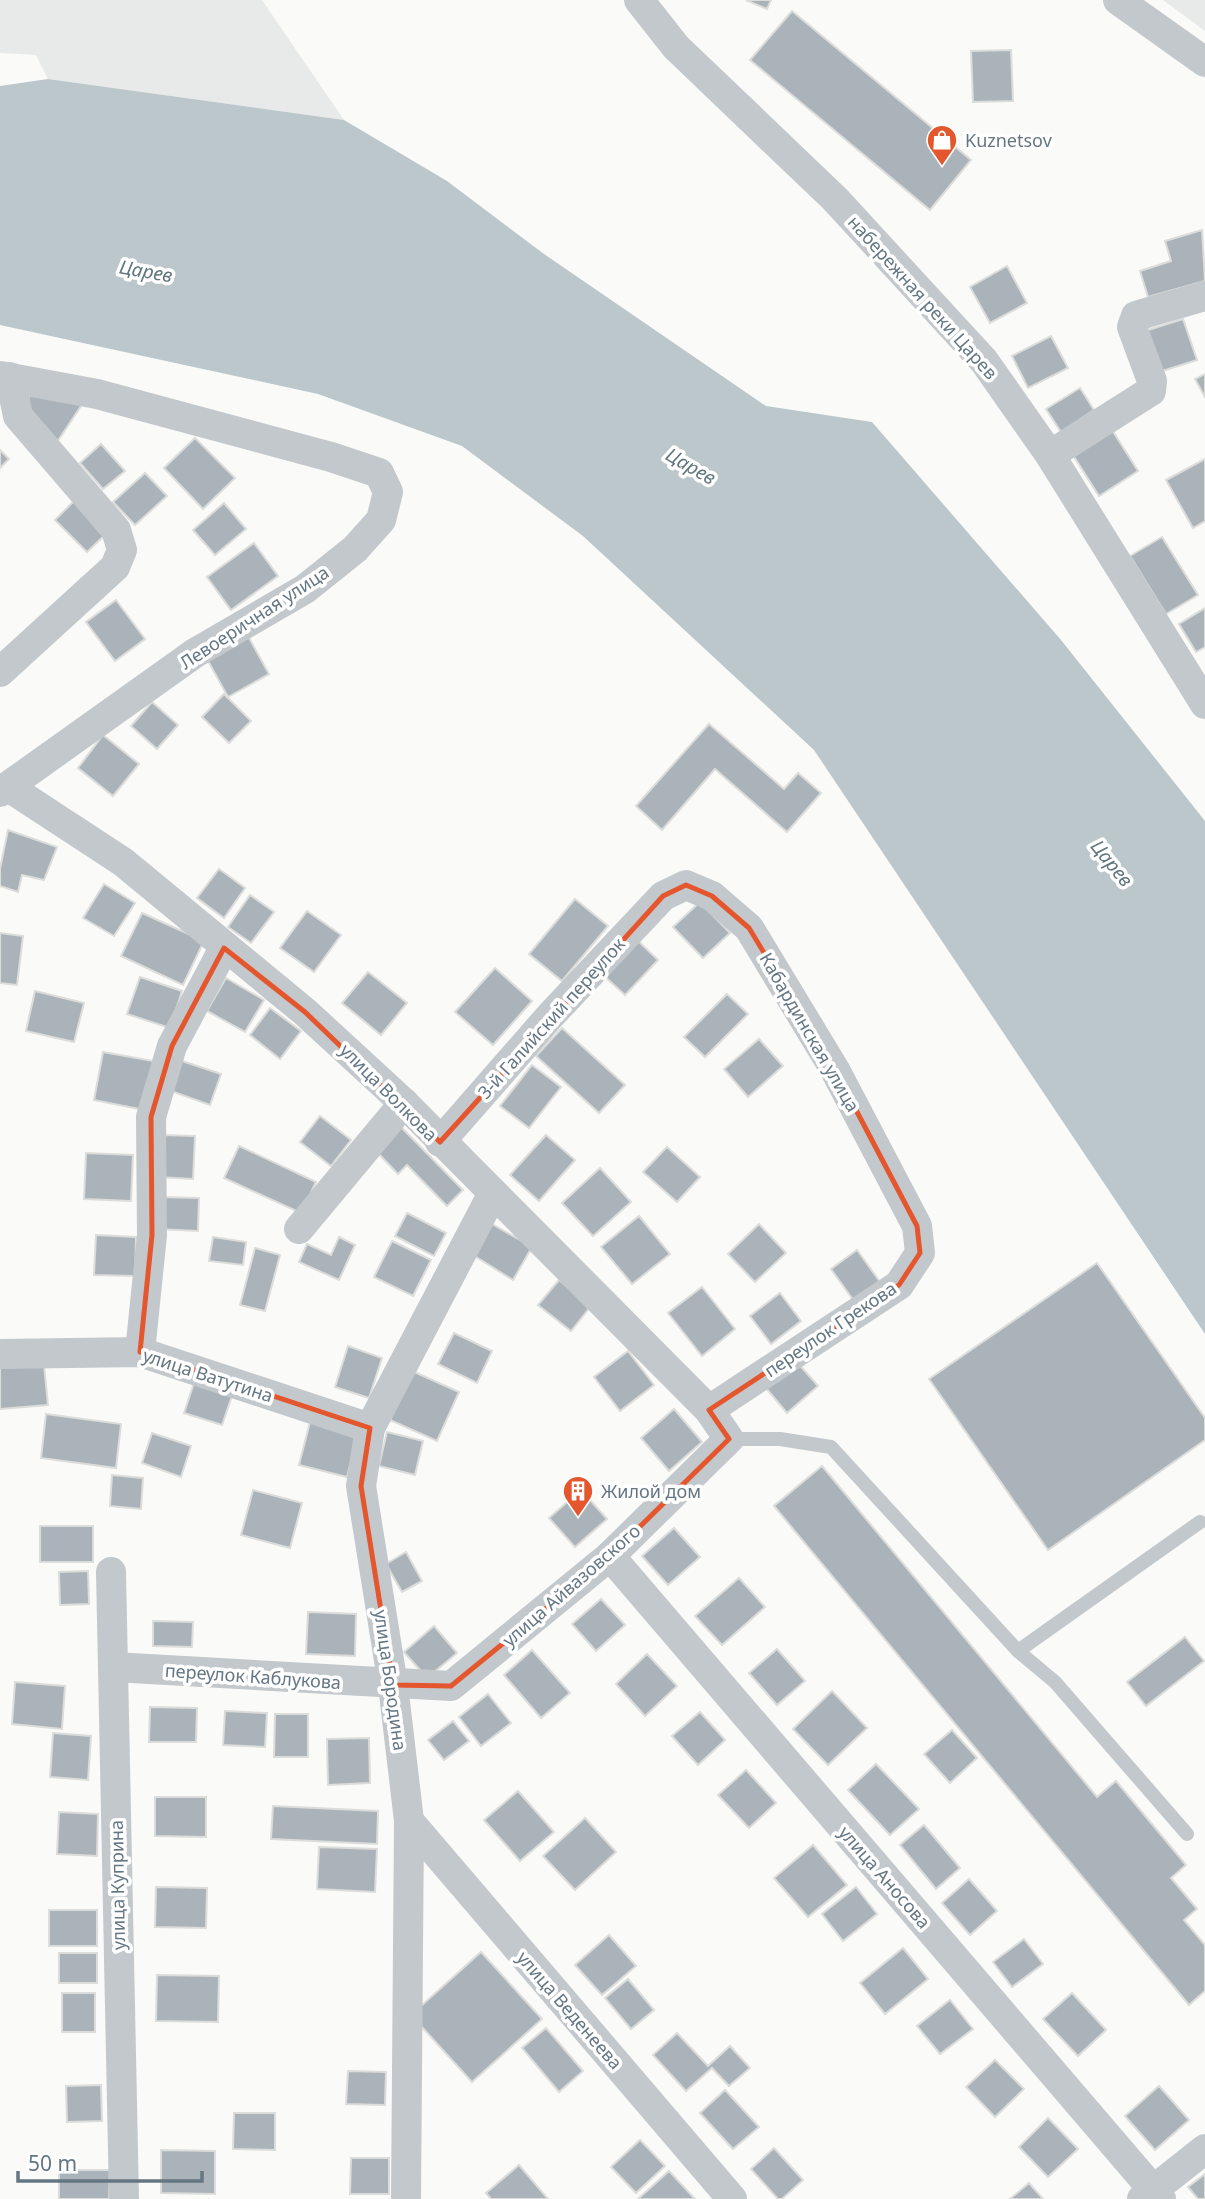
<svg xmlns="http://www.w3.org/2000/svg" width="1205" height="2199" viewBox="0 0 1205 2199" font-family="'Noto Sans',sans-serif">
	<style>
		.built { fill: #e8e9e9 }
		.water { fill: #bbc7cb }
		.building { fill: #aab3b9; stroke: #dcdcda; stroke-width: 2 }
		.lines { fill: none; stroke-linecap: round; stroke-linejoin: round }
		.service { stroke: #c3c8cc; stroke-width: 14 }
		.minor { stroke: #c3c8cc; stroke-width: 30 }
		.marked { fill: none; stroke: #e4572e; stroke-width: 5; stroke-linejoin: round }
		.labels { text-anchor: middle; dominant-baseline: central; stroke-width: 7; stroke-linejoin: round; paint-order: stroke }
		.poi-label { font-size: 18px; fill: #657683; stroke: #fff; text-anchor: start }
		.street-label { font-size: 18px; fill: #657683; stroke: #fff }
		.water-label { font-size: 19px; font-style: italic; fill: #60757c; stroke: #fff }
	</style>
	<rect width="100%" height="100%" fill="#fafaf8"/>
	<!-- built -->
	<g class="built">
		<polygon points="0,0 262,0 344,120 48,79 36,55 0,53"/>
		<polygon points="1163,0 1205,0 1205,31"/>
	</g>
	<!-- water -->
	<polygon class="water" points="48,79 344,120 447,181 544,254 766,406 872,422 1061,640 1205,821 1205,1334 814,750 583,536 462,446 318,394 0,325 0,86"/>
	<!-- building -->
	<g class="building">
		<polygon points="746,0 771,0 767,9"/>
		<polygon points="792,11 971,160 930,210 750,60"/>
		<polygon points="1011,50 1013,101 973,102 971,51"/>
		<polygon points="1202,230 1205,281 1148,297 1140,271 1171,261 1165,241"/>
		<polygon points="1007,266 1027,303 990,323 970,287"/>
		<polygon points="1183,319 1197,360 1159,372 1145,331"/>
		<polygon points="1051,336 1068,368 1028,388 1012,356"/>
		<polygon points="1205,374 1205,397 1195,379"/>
		<polygon points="1080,388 1094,410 1061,432 1046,409"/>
		<polygon points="32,389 85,400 53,448 23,414"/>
		<polygon points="1112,430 1138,471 1099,496 1073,455"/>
		<polygon points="195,438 235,478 203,509 164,468"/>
		<polygon points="101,444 125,471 103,489 80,463"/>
		<polygon points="0,450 9,459 0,468"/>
		<polygon points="1205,459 1205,521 1193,528 1166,480"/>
		<polygon points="145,473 167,496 135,525 113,502"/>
		<polygon points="77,498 110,530 87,552 55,520"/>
		<polygon points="224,503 246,529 215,555 193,530"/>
		<polygon points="1162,537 1198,595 1166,614 1130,556"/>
		<polygon points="254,543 278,576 231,610 207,577"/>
		<polygon points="116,600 145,639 115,661 86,622"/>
		<polygon points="1205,608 1205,647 1196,652 1179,624"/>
		<polygon points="248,636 269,674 228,697 207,659"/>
		<polygon points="224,694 251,721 229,743 202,717"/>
		<polygon points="152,702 178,725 157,749 131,726"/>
		<polygon points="709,724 784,789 798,773 821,793 787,832 715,769 662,830 636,806"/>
		<polygon points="103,735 139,764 113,796 78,768"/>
		<polygon points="8,830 57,847 44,880 22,875 18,892 0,886 0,869"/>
		<polygon points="219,869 245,888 224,918 197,898"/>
		<polygon points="104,884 135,903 114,936 83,918"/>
		<polygon points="250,895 274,912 251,943 228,927"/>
		<polygon points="575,899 608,926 562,981 529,954"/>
		<polygon points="700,902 730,933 703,958 673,927"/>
		<polygon points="307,911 341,935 314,972 280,948"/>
		<polygon points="142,913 204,941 183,985 121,956"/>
		<polygon points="0,933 23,936 17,985 0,983"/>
		<polygon points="635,938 658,960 625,995 601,973"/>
		<polygon points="495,968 532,1001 493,1045 455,1012"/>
		<polygon points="368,972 407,1003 381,1035 342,1003"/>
		<polygon points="140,977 182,991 170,1028 127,1014"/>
		<polygon points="226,978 264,1000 245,1032 207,1011"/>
		<polygon points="35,991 84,1003 74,1042 26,1031"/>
		<polygon points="727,994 748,1014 705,1057 684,1037"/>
		<polygon points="270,1008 301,1031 280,1059 250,1035"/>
		<polygon points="562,1028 625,1085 599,1113 536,1056"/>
		<polygon points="759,1039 783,1066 748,1097 724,1069"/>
		<polygon points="103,1052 153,1061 144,1110 94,1100"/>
		<polygon points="182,1061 221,1074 210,1105 171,1091"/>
		<polygon points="532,1065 561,1087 529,1128 500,1106"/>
		<polygon points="320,1116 351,1140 331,1166 300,1142"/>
		<polygon points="400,1126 463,1190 447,1206 407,1165 398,1174 375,1150"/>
		<polygon points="160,1135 195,1136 193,1179 158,1177"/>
		<polygon points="546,1135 575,1160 539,1201 510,1175"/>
		<polygon points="239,1146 316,1182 301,1213 224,1178"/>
		<polygon points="667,1147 700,1177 677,1202 643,1172"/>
		<polygon points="86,1153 133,1155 131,1201 84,1199"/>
		<polygon points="600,1168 631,1202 593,1236 562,1203"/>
		<polygon points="158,1197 199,1198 198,1231 158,1229"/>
		<polygon points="407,1213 446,1233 434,1256 395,1236"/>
		<polygon points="639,1216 670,1254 632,1284 601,1247"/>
		<polygon points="492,1224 532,1247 513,1280 473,1255"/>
		<polygon points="759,1224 786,1253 755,1282 728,1254"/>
		<polygon points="96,1235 136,1237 135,1276 94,1275"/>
		<polygon points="213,1237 246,1242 243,1265 209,1261"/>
		<polygon points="339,1237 355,1245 339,1280 299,1262 307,1244 331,1255"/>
		<polygon points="392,1241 431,1260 413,1296 374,1277"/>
		<polygon points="255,1248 280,1255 265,1311 240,1305"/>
		<polygon points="857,1250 880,1282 854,1301 831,1269"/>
		<polygon points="1097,1263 1205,1418 1205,1440 1048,1550 929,1379"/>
		<polygon points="559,1280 591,1306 571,1331 538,1305"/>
		<polygon points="702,1287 735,1329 702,1356 668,1313"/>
		<polygon points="780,1293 801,1321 771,1344 750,1316"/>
		<polygon points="454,1333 492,1351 477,1383 438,1364"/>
		<polygon points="348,1346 382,1358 369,1398 335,1387"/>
		<polygon points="628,1351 654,1385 620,1411 594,1377"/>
		<polygon points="797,1362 818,1386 787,1413 766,1388"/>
		<polygon points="44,1365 48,1405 0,1409 0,1368"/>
		<polygon points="412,1371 459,1392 437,1441 390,1420"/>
		<polygon points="194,1383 232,1396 222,1425 184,1413"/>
		<polygon points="674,1409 702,1442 669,1471 641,1438"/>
		<polygon points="46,1414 121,1424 116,1468 41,1458"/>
		<polygon points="310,1422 358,1434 347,1477 299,1465"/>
		<polygon points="387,1432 423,1441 415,1475 379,1466"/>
		<polygon points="152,1433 191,1446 181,1477 142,1463"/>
		<polygon points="822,1466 1097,1797 1116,1781 1186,1865 1171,1878 1197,1909 1184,1920 1205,1945 1205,1991 1189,2005 774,1506"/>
		<polygon points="112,1475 143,1478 141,1509 110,1506"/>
		<polygon points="253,1490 302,1503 290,1548 241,1535"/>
		<polygon points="581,1490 607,1519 575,1547 549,1518"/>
		<rect x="40" y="1526" width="53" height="36"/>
		<polygon points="674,1528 700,1557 668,1585 642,1556"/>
		<polygon points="406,1552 422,1581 402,1592 386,1564"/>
		<polygon points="88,1571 89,1604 60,1605 59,1572"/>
		<polygon points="739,1578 765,1607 722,1645 695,1616"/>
		<polygon points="601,1599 625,1625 596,1651 572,1624"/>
		<polygon points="308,1612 356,1614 355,1656 306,1654"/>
		<polygon points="153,1621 193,1622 192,1647 153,1646"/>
		<polygon points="434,1626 457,1653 427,1678 404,1652"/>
		<polygon points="1185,1637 1204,1661 1146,1706 1127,1682"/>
		<polygon points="777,1649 805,1681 777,1705 749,1673"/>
		<polygon points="532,1650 570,1693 541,1718 504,1675"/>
		<polygon points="647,1654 677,1686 645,1716 616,1684"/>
		<polygon points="15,1682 65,1686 62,1729 12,1724"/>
		<polygon points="832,1691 867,1728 828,1765 793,1729"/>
		<polygon points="488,1694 511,1723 481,1746 459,1717"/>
		<polygon points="150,1707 197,1708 196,1742 149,1742"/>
		<polygon points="225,1711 267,1713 265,1747 223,1745"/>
		<polygon points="700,1712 725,1740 698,1765 672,1736"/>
		<polygon points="275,1714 308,1714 308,1757 274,1757"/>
		<polygon points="453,1721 469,1741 444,1760 428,1740"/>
		<polygon points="952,1730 977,1758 950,1783 924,1754"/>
		<polygon points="53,1733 91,1736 88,1780 50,1777"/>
		<polygon points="369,1738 370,1783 328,1785 327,1739"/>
		<polygon points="876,1764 919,1809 890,1835 848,1790"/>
		<polygon points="746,1770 776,1803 749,1828 718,1795"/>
		<polygon points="518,1791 554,1832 520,1861 484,1820"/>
		<polygon points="155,1797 206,1797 206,1837 155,1836"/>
		<polygon points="273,1806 378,1811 377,1844 271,1839"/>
		<polygon points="59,1812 98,1814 97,1856 57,1854"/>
		<polygon points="585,1818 616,1852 575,1890 543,1856"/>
		<polygon points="924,1825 960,1868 936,1889 900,1845"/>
		<polygon points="813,1845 847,1885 808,1917 774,1878"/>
		<polygon points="319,1847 377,1849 375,1892 317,1889"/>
		<polygon points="969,1879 997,1911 970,1935 942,1903"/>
		<polygon points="156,1887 207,1888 206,1928 155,1927"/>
		<polygon points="856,1887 877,1914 843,1941 822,1914"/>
		<rect x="49" y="1910" width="48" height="36"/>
		<polygon points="609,1935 636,1966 602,1995 575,1965"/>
		<polygon points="1024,1939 1043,1964 1012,1987 993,1962"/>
		<polygon points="903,1948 928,1979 885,2014 860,1983"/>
		<polygon points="481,1952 542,2019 472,2082 411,2015"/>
		<rect x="59" y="1953" width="38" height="30"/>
		<polygon points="157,1975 219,1976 218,2022 156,2021"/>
		<polygon points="628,1979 654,2010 631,2029 605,1998"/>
		<rect x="62" y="1993" width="33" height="39"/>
		<polygon points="1072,1993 1106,2030 1078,2056 1043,2019"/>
		<polygon points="950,2000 973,2029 940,2054 917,2026"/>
		<polygon points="546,2028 583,2071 559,2092 522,2048"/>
		<polygon points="677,2033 708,2066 730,2046 750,2068 729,2086 712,2068 686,2091 653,2055"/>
		<polygon points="995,2060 1024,2089 995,2117 966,2087"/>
		<polygon points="348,2071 386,2072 385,2105 346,2104"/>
		<polygon points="101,2085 102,2121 67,2122 66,2086"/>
		<polygon points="1159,2086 1189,2120 1155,2150 1125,2116"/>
		<polygon points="725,2090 759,2127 733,2149 700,2113"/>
		<polygon points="234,2113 275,2113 275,2150 233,2149"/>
		<polygon points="1048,2118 1078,2149 1048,2177 1019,2147"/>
		<polygon points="640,2140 665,2166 636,2193 611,2167"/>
		<polygon points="774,2148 803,2180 782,2199 778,2199 751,2169"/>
		<polygon points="161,2150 215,2151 215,2194 161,2193"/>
		<polygon points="351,2158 389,2158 389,2194 350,2194"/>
		<polygon points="519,2165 548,2199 491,2199 486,2193"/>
		<polygon points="59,2170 110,2170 109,2199 59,2199"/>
		<polygon points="669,2171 695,2199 640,2199 639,2198"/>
		<polygon points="1205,2174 1205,2199 1198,2199 1188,2187"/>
		<polygon points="1029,2183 1043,2199 1010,2199"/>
	</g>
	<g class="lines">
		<!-- service -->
		<g class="service">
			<polyline points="729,1439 780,1439 831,1447 1018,1651 1055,1682 1187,1834"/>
			<polyline points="1018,1651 1200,1522"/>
		</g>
		<!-- minor -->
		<g class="minor">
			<polyline points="639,0 676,47 835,199 984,361 1050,455 1205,704"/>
			<polyline points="1118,0 1205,62"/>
			<polyline points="0,376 97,394 331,457 379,473 388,492 381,520 355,549 305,589 195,653 0,792"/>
			<polyline points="1050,455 1151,391 1152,381 1132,327 1136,316 1205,296"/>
			<polyline points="0,672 115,567 122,550 116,530 18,416 10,377"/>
			<polyline points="10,788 123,862 305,1012 404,1103 709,1410 729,1439 610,1556 451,1686 113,1667"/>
			<polyline points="440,1142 551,1015 663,896 686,885 712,896 749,928 835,1070 917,1226 920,1253 899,1285 709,1410"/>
			<polyline points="299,1229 404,1103"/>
			<polyline points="140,1352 152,1235 151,1117 172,1046 224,948"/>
			<polyline points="0,1354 140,1352 370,1428"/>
			<polyline points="610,1556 1161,2199"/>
			<polyline points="111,1572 124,2199"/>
			<polyline points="409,1821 732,2199"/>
			<polyline points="406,2199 409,1821 393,1685 361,1486 370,1428 493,1193"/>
			<polyline points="1142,2199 1205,2149"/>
		</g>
	</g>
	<!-- marked area -->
	<path class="marked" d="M686,885L712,896L749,928L835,1070L917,1226L920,1253L899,1285L709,1410L729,1439L610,1556L451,1686L393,1685L361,1486L370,1428L140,1352L152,1235L151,1117L172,1046L224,948L305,1012L440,1142L663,896Z"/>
	<!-- icons -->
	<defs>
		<g id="shop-pin" transform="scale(1.575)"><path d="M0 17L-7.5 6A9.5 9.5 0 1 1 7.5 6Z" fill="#e4572e" stroke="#fff"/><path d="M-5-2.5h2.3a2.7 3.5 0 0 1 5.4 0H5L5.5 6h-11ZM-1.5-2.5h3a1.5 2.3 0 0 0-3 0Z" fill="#fff"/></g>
		<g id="building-pin" transform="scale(1.575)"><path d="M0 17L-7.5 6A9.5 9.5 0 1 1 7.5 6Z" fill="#e4572e" stroke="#fff"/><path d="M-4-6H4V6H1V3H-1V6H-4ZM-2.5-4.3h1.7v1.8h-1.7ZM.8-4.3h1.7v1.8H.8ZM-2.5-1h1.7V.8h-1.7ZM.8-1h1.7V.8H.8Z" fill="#fff"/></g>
	</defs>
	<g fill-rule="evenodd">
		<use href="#shop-pin" x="942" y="140"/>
		<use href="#building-pin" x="578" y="1491"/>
	</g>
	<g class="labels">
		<!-- poi labels -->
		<g class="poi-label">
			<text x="965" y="140">Kuznetsov</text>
			<text x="601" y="1491">Жилой дом</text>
		</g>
		<!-- street labels -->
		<g class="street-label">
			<text transform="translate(923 297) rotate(48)">набережная реки Царев</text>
			<text transform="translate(254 617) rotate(-33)">Левоеричная улица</text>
			<text transform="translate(551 1018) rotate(-48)">3-й Галийский переулок</text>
			<text transform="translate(810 1032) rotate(60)">Кабардинская улица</text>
			<text transform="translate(389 1092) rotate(45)">улица Волкова</text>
			<text transform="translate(830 1329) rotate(-34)">переулок Грекова</text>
			<text transform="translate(208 1375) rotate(18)">улица Ватутина</text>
			<text transform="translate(571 1585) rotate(-41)">улица Айвазовского</text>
			<text transform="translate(253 1676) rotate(4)">переулок Каблукова</text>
			<text transform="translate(391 1680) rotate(82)">улица Бородина</text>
			<text transform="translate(885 1877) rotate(49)">улица Аносова</text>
			<text transform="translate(117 1885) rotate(-91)">улица Куприна</text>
			<text transform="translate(570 2010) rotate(49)">улица Веденеева</text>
		</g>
		<!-- water labels -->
		<g class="water-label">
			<text transform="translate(146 271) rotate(10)">Царев</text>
			<text transform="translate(691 466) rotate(30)">Царев</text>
			<text transform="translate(1112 863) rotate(51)">Царев</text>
		</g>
	</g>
	<!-- scale -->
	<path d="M18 2171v10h184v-10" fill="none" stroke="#657683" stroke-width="3.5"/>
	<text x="28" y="2171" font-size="21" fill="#657683" stroke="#ffffff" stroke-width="5" paint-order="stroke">50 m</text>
</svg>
